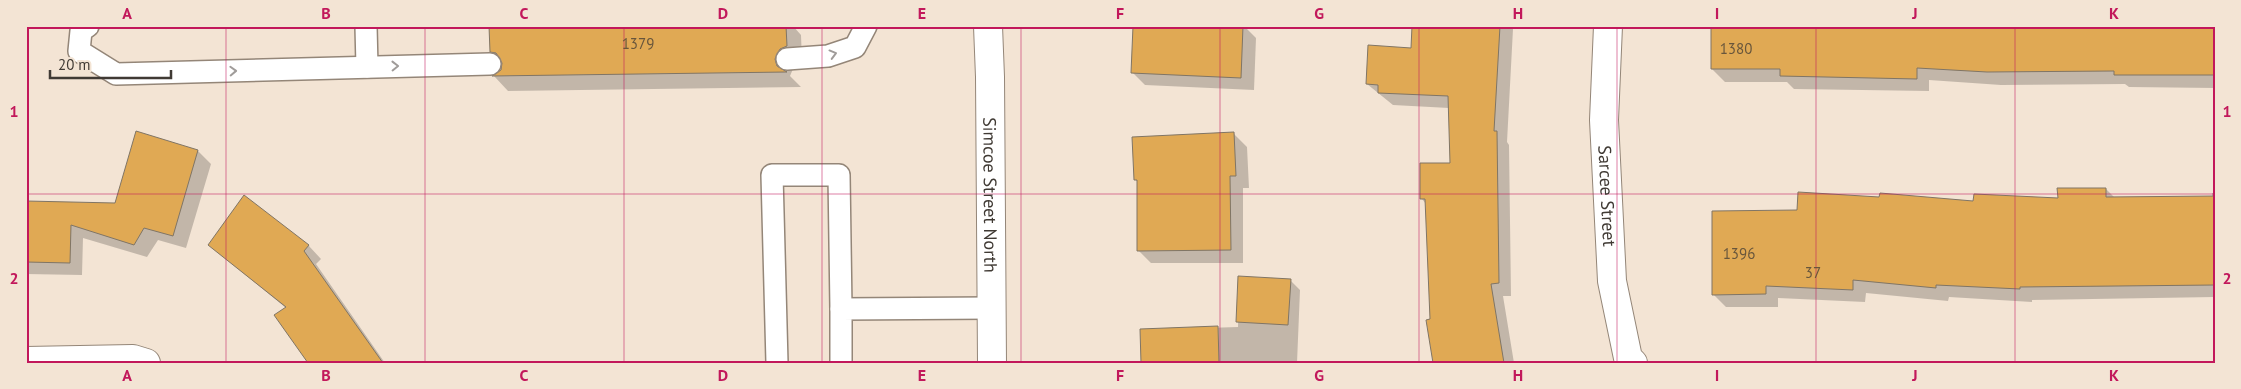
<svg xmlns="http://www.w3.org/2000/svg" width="2241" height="389" viewBox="0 0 2241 389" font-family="'PT Sans',sans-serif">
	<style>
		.shadow { fill: #0003 }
		.building { fill: #e0a954; stroke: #807565 }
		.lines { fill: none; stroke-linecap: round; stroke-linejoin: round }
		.service-casing { stroke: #948678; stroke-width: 24 }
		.minor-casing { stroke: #948678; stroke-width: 30 }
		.secondary-casing { stroke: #948678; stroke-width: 30 }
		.service { stroke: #fff; stroke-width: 21 }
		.minor { stroke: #fff; stroke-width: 28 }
		.secondary { stroke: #fff; stroke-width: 28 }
		.oneway { stroke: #a09c9a }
		.grid { fill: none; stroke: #c2185b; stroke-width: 1; stroke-opacity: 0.55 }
		.labels { text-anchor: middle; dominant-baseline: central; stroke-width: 5; stroke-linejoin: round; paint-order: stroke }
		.number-label { font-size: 15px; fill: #68563c }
		.street-label { font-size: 18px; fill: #403a34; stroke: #f3e4d4 }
		.neatline { fill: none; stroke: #c2185b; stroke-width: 2 }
		.grid-label { font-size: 16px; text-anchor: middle; font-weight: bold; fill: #c2185b }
	</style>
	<rect width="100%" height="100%" fill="#f3e4d4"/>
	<!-- shadow -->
	<g class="shadow">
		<polygon points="491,26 793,26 801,35 802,62 795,64 790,76 801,87 508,91 494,76 502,71 504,64 491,51"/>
		<polygon points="1134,26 1244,26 1256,38 1254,90 1145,85 1132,72"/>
		<polygon points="1413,26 1510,26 1513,29 1507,142 1509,145 1511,296 1503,296 1514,363 1434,363 1426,204 1422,199 1452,164 1449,108 1393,105 1367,84 1412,49"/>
		<polygon points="2215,26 2215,88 2129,87 2125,84 2001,85 1929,80 1929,91 1794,89 1787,82 1725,82 1712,69"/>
		<polygon points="137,133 198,151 211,164 186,248 158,240 147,257 83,238 82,275 26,274 26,202 116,205"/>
		<polygon points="1234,134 1247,147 1249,188 1243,188 1243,263 1151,263 1138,250 1138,182 1135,179"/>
		<polygon points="2106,189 2115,198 2212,197 2212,193 2215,193 2215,297 2032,300 2032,302 1949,297 1948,301 1866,293 1865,302 1778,298 1778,307 1726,307 1713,294 1798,211 2059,200"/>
		<polygon points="244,197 309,246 321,259 316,264 385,363 309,363 286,308 209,245"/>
		<polygon points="1239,277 1290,280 1300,290 1297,363 1142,363 1141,330 1238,327"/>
	</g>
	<!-- building -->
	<g class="building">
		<polygon points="489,26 786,26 787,46 780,49 775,59 777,66 787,72 492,76 501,70 502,63 496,53 490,52"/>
		<polygon points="1133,26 1243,26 1241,78 1131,73"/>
		<polygon points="1412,26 1500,26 1494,131 1497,131 1499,283 1491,284 1504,363 1433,363 1426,320 1430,319 1425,199 1420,199 1420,163 1450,163 1448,96 1378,93 1378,85 1366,84 1368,45 1411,48"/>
		<polygon points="1711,26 2215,26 2215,75 2114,75 2114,71 1987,72 1917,68 1917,79 1780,76 1780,69 1711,69"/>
		<polygon points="136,131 198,150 173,236 144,228 134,245 71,225 70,263 26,262 26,201 115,203"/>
		<polygon points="1234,132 1236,176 1230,176 1231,250 1137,251 1137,180 1134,180 1132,137"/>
		<polygon points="2057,188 2106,188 2106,197 2215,196 2215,285 2020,287 2020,289 1936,285 1936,288 1853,280 1853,290 1766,286 1766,294 1712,295 1712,211 1797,210 1798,192 1879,197 1880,193 1973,201 1974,194 2058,198"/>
		<polygon points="244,195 309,245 304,251 383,363 308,363 274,315 286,307 208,245"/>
		<polygon points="1238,276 1291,279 1288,325 1236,322"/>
		<polygon points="1218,326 1219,363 1141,363 1140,329"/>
	</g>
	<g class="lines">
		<!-- service casing -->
		<g class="service-casing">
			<g id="service">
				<polyline points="88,26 81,31 79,51 116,74 490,64"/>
				<polyline points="366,26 367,67"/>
				<polyline points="787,59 828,56 855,47 866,26"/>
				<polyline points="777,363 772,175 839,175 841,309"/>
				<polyline points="841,363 841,309 992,308"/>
			</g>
		</g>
		<!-- minor casing -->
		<g class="minor-casing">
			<g id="minor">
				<path id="s1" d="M1608,26L1604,120L1612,281L1628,358L1633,363"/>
				<polyline points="26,361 133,359 146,363"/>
			</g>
		</g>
		<!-- secondary casing -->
		<g class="secondary-casing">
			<g id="secondary">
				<path id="s2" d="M988,26L990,77L992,363"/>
			</g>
		</g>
		<!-- service -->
		<use href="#service" class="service"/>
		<!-- minor -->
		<use href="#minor" class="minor"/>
		<!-- secondary -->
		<use href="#secondary" class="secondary"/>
	</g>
	<!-- one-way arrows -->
	<defs><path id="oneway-chevron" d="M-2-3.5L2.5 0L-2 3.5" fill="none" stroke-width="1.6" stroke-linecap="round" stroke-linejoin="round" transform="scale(1.25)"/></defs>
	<g class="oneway">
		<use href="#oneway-chevron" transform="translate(833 54) rotate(-15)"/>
		<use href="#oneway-chevron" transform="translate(395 66) rotate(-1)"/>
		<use href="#oneway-chevron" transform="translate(233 71) rotate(-2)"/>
	</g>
	<!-- grid -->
	<path class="grid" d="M226,26V363M425,26V363M624,26V363M822,26V363M1021,26V363M1220,26V363M1419,26V363M1617,26V363M1816,26V363M2015,26V363M26,194H2215"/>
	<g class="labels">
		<!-- number labels -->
		<g class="number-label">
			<text x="638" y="43">1379</text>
			<text x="1736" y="48">1380</text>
			<text x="1739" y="253">1396</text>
			<text x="1813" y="272">37</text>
		</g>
		<!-- street labels -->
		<g class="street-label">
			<text stroke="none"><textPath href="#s2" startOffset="169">Simcoe Street North</textPath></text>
			<text stroke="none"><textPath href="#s1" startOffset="170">Sarcee Street</textPath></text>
		</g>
	</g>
	<!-- border -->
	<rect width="2241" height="389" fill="none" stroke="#f3e4d4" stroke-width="55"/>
	<!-- scale -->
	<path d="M50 70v8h121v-8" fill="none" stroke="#403a34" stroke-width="2.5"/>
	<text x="58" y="70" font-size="15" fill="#403a34" stroke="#f3e4d4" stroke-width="4" paint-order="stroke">20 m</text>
	<rect x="28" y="28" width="2186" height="334" class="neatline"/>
	<g class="grid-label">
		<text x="127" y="19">A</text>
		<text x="326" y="19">B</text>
		<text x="524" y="19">C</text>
		<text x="723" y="19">D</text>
		<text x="922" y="19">E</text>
		<text x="1120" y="19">F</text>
		<text x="1319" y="19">G</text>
		<text x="1518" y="19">H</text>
		<text x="1717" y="19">I</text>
		<text x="1915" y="19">J</text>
		<text x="2114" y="19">K</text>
		<text x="14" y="117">1</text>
		<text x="2227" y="117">1</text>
		<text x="14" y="284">2</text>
		<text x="2227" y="284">2</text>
		<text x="127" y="381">A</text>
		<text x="326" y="381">B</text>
		<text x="524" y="381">C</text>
		<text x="723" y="381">D</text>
		<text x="922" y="381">E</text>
		<text x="1120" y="381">F</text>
		<text x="1319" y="381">G</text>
		<text x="1518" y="381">H</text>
		<text x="1717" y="381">I</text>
		<text x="1915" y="381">J</text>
		<text x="2114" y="381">K</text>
	</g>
</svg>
